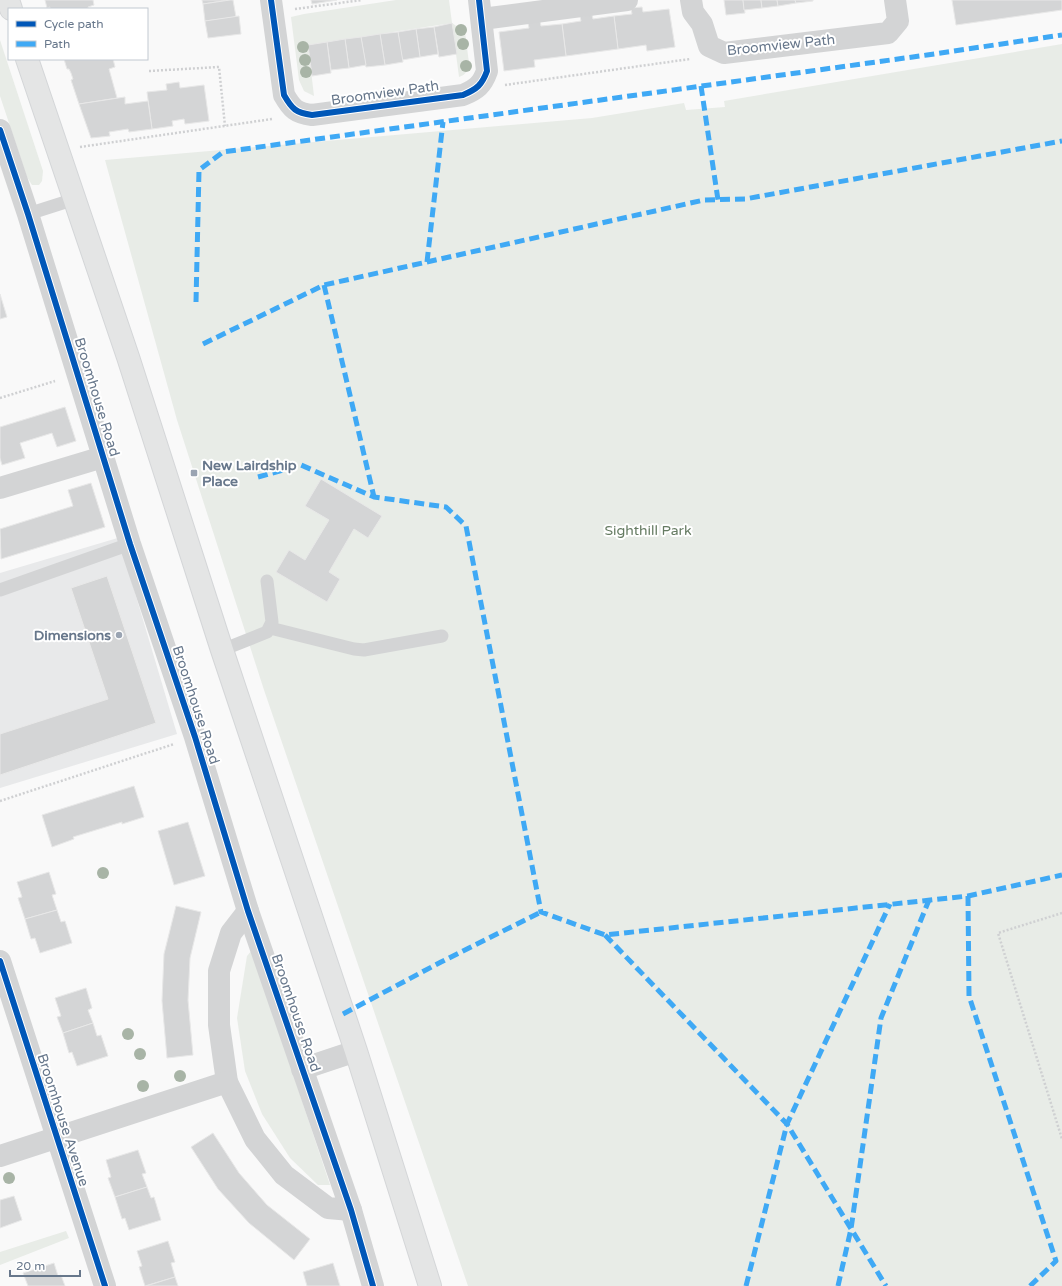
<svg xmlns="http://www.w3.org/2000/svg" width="1062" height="1286" viewBox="0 0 1062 1286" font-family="'Varela Round',sans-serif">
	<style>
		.built { fill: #e8e9ea }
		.green { fill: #e8ece7 }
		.building { fill: #d4d5d6; stroke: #e8e8e8 }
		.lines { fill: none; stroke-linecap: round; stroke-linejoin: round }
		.secondary-casing { stroke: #d4d6d8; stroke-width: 24 }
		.path { stroke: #cfd0d2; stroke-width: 2.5; stroke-dasharray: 2 2; stroke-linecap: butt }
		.lane { stroke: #d3d4d5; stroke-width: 13 }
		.street { stroke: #d3d4d5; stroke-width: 22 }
		.secondary { stroke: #e4e5e5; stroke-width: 22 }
		.quiet { stroke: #3fa9f5; stroke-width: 5; stroke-dasharray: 10 5; stroke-linecap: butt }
		.cycleway-casing { stroke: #fff; stroke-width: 8 }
		.cycleway { stroke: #0057b8; stroke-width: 6 }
		.tree { fill: #a8b4a6 }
		.poi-dot { fill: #9aa4b2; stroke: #fff; stroke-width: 1.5 }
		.labels { text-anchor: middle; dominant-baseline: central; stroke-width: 4; stroke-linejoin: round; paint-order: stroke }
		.street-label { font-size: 14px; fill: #67778b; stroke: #fff }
		.poi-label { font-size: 14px; font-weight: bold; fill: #67778b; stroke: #fff; text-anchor: start }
		.park-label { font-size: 14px; fill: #657b62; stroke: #fff }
	</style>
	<rect width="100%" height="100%" fill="#f9f9f9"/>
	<!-- built -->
	<polygon class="built" points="121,537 124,556 177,734 0,788 0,573"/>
	<!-- green -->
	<g class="green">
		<path d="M396,0H449L452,23L465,32L469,63C468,70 466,75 459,77L452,23L308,45L314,96L304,91L299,80L291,17L304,14Z"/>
		<polygon points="0,40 43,171 42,181 39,185 32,185 27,177 0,96"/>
		<polygon points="1062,44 1062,1286 468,1286 264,690 177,420 105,160 592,118 684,103 686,110 725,107 724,101"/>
		<polygon points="252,950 330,1185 318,1185 290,1158 262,1114 245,1071 237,1018 247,956"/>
		<polygon points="66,1231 69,1238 0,1265 0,1252"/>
	</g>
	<!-- building -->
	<g class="building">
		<polygon points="45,0 93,0 94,5 88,7 88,9 50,9 50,7 47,8"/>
		<polygon points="202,0 230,0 203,4"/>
		<polygon points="230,0 233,0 236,17 205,21 203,4"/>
		<polygon points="311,0 337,0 312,4"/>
		<polygon points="724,0 743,0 745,13 726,15"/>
		<polygon points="743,0 761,0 762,8 744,10"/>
		<polygon points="761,0 777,0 778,6 762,8"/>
		<polygon points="777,0 795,0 796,3 778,6"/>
		<polygon points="795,0 813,0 813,1 796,3"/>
		<polygon points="952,0 1062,0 1062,10 956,25"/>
		<polygon points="642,7 643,12 669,9 675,47 647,51 646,45 618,49 614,16 632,14 631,8"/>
		<polygon points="592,15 593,19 614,16 618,49 566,56 562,24 581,21 580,16"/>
		<polygon points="239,16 241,34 208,38 205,21"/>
		<polygon points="540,21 541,26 562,24 566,56 534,60 535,67 504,71 499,32 529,28 528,23"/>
		<polygon points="452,23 457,54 439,57 434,27"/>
		<polygon points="434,27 438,54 420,57 416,29"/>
		<polygon points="416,29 420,57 402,60 398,32"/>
		<polygon points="398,32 403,62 385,65 380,34"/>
		<polygon points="380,34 385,65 366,67 361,37"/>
		<polygon points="361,37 366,65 349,68 345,39"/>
		<polygon points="345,39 349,68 331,70 327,42"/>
		<polygon points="327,42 331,73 312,76 308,45"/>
		<polygon points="64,59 113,59 115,67 109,69 117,98 79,104 71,80 73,79 71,73 69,69 67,69"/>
		<polygon points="179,82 180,88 204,85 209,121 185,124 184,119 172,121 173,126 152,129 147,92 167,90 166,84"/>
		<polygon points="125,97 125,104 148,101 152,129 129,132 128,129 109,132 110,136 91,138 79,104"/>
		<polygon points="0,294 7,317 0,319"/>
		<polygon points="65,407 76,441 57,447 52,433 20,443 25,458 2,465 0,458 0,427"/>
		<polygon points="321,479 382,516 368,538 354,529 329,572 340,579 327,602 276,572 289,550 305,560 329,520 305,506"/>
		<polygon points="91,483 105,527 1,559 0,529 73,506 68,490"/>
		<polygon points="107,576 156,723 0,775 0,734 108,699 71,588"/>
		<polygon points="134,786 144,817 122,824 122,822 73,837 74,839 52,847 42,815"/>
		<polygon points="188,822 205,876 174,885 158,831"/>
		<polygon points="49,872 56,894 52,895 57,910 25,919 18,898 22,897 17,882"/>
		<polygon points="176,906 201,912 190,958 188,1000 193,1055 167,1058 162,1001 164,954"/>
		<polygon points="57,910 61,922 65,921 72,943 40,953 35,938 31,939 25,919"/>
		<polygon points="86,988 92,1008 88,1010 93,1023 63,1033 57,1017 61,1016 55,998"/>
		<polygon points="93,1023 97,1036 101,1035 108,1056 77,1066 72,1052 69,1053 63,1033"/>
		<polygon points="213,1133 239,1173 267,1205 310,1239 294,1260 249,1223 218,1189 191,1147"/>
		<polygon points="138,1150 146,1173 142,1174 147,1187 115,1197 108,1178 111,1177 106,1160"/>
		<polygon points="147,1187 151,1198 154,1197 161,1220 129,1230 125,1218 122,1219 115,1197"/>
		<polygon points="14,1196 22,1220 0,1228 0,1200"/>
		<polygon points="168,1241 175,1262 171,1263 175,1277 145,1286 139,1267 142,1266 137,1251"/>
		<polygon points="54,1263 58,1276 61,1275 65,1286 28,1286 23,1273"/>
		<polygon points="333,1263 340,1286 307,1286 303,1272"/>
		<polygon points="175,1277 178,1286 146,1286"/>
	</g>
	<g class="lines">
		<!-- secondary casing -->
		<g class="secondary-casing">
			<g id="secondary">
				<polyline points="8,0 11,9"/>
				<polyline points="27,59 128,357 222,650 356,1051 430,1286"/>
			</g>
		</g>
		<!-- path -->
		<g class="path">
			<polyline points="295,9 362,0"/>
			<polyline points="149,71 219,67 225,126"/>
			<polyline points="505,85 690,59"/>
			<polyline points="80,147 272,119"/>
			<polyline points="0,398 55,381"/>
			<polyline points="0,801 174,744"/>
			<polyline points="1062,913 998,933 1062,1139"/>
		</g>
		<!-- lane -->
		<g class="lane">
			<polyline points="28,214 75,199"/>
			<polyline points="0,590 130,544"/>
			<polyline points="270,628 354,649 364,650 442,636"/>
			<polyline points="222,650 267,632 272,622 267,581"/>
		</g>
		<!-- street -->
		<g class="street">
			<path d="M271,0L284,95C292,109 296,113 312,115L463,95C477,89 482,85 487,71L479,0"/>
			<polyline points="691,0 693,12 702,24 709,46 724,53 888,33 898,21 895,0"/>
			<polyline points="482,19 627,0"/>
			<polyline points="0,130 28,214 130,544 195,737 248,911 351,1210 373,1286"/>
			<polyline points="0,488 103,457"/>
			<polyline points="248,911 231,933 219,971 219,1025 227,1082 255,1139 284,1175 328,1208 351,1210"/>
			<polyline points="0,961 105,1286"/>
			<polyline points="302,1069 356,1051"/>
			<polyline points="0,1156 227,1082"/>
		</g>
		<!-- secondary -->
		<use href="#secondary" class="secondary"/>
		<!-- quiet -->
		<g class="quiet">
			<polyline points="701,86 718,200"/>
			<polyline points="427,262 443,122"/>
			<polyline points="324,285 374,497"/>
			<polyline points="196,302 199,170 223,152 927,55 1062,35"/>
			<polyline points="203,344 324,285 704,200 745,199 1062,141"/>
			<polyline points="258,477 301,465 374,497 446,507 466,526 541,912 605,935 968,896 1062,875"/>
			<polyline points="968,896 969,996 1056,1261 1030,1286"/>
			<polyline points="605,935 787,1124 886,1286"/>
			<polyline points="343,1014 441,962 541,912"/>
			<polyline points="746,1286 787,1124 890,904"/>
			<polyline points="838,1286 851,1229 881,1018 929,900"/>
		</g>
		<!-- cycleway casing -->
		<g class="cycleway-casing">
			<g id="cycleway">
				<path d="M271,0L284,95C292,109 296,113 312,115L463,95C477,89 482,85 487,71L479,0"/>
				<polyline points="0,130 28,214 130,544 195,737 248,911 351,1210 373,1286"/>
				<polyline points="0,961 105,1286"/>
			</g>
		</g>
		<!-- cycleway -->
		<use href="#cycleway" class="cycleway"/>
	</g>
	<!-- trees -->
	<g class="tree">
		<circle cx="461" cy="30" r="6"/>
		<circle cx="463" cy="44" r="6"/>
		<circle cx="303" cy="47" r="6"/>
		<circle cx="305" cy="60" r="6"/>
		<circle cx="466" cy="66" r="6"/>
		<circle cx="306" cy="72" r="6"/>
		<circle cx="103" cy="873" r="6"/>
		<circle cx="128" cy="1034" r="6"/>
		<circle cx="140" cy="1054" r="6"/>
		<circle cx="180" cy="1076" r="6"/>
		<circle cx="143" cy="1086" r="6"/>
		<circle cx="9" cy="1178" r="6"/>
	</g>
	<!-- markers -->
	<g class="poi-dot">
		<rect x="190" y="469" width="8" height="8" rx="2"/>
		<circle cx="119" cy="635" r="4"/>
	</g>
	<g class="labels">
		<!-- street labels -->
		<g class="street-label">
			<text transform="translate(781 45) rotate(-6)">Broomview Path</text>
			<text transform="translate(385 93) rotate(-8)">Broomview Path</text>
			<text transform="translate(97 397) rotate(73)">Broomhouse Road</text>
			<text transform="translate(196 705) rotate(72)">Broomhouse Road</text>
			<text transform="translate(296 1013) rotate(71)">Broomhouse Road</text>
			<text transform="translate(63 1120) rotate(72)">Broomhouse Avenue</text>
		</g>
		<!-- poi labels -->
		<g class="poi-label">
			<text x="202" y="465">New Lairdship<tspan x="202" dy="16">Place</tspan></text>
			<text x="111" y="635" text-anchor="end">Dimensions</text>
		</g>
		<!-- park labels -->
		<g class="park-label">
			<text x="648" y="530">Sighthill Park</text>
		</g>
	</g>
	<!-- legend -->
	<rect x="8" y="8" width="140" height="52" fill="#ffffff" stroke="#c2c9d1"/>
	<rect x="16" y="21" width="20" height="6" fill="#0057b8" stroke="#c2c9d1"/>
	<text x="44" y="28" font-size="12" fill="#67778b">Cycle path</text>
	<rect x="16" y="41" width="20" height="6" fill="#3fa9f5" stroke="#c2c9d1"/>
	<text x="44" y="48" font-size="12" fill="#67778b">Path</text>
	<!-- scale -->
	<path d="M10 1270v6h70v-6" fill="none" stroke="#67778b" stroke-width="2"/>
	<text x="16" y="1270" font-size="12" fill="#67778b" stroke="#ffffff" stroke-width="3" paint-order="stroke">20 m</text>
</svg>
